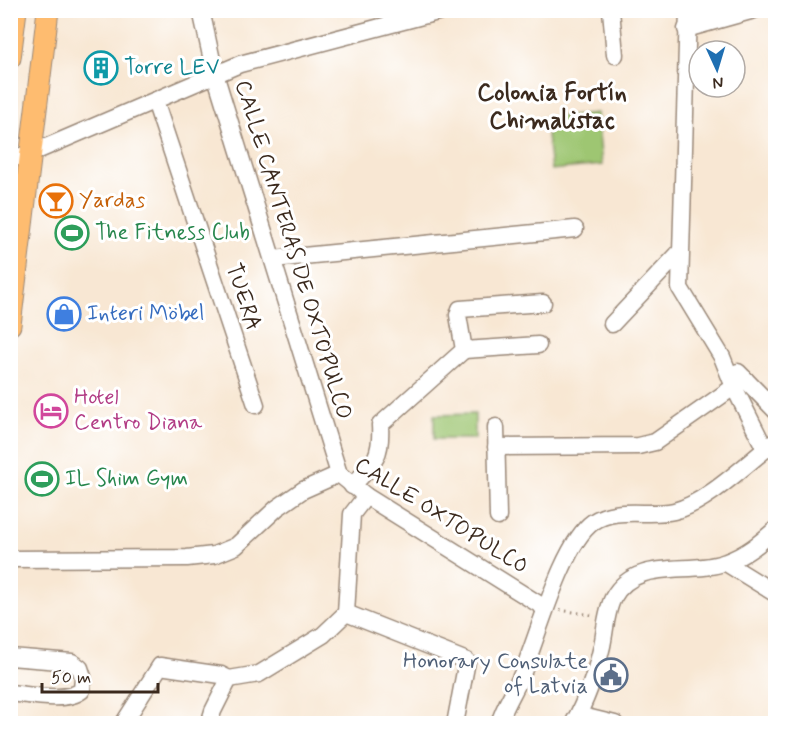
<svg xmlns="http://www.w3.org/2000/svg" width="786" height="734" viewBox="0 0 786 734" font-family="Mynerve,sans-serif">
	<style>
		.green { fill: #9ec672; stroke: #6c7848; stroke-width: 1.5 }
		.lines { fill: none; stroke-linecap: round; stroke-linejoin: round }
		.minor-casing { stroke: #9a8878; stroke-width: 19 }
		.major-casing { stroke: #9a8878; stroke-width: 23 }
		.path { stroke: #9a8878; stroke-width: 3; stroke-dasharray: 1.5 4.5; stroke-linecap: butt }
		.minor { stroke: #fff; stroke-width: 16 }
		.major { stroke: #febc70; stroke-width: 21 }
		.labels { text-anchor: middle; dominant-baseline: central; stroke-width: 6; stroke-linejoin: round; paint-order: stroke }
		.culture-label { font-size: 22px; fill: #0d838f; stroke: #fff; text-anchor: start }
		.food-label { font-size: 22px; fill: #c56008; stroke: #fff; text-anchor: start }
		.leisure-label { font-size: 22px; fill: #27864d; stroke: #fff; text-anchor: start }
		.street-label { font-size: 22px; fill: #3b2a1e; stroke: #fff }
		.shop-label { font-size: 22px; fill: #366cbe; stroke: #fff; text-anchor: start }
		.hotel-label { font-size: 22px; fill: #b23c85; stroke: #fff; text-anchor: start }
		.service-label { font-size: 22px; fill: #4e5e75; stroke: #fff; text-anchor: end }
		.neighbourhood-label { font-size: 24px; font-weight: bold; fill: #3b2a1e; stroke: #fff }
	</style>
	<rect width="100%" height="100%" fill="#fff"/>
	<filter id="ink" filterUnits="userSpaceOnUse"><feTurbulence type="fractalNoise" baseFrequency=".0167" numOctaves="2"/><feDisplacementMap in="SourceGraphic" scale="12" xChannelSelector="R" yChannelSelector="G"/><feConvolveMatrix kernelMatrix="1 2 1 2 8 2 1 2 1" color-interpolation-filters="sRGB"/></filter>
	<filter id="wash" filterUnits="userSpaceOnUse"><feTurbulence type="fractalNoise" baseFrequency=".008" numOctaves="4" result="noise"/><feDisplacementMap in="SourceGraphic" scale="24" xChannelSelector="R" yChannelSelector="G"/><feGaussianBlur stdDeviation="1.35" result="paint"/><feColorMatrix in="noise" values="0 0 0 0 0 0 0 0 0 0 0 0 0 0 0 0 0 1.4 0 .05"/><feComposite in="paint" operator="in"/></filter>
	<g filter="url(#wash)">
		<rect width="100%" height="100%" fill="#f8e7d3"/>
		<!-- green -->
		<g class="green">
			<polygon points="597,113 602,165 551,170 545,118"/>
			<polygon points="475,414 475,439 434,439 434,415"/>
		</g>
	</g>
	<g filter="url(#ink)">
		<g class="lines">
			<!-- minor casing -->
			<g class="minor-casing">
				<g id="minor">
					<polyline points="201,10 215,74 339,474 366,496 545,608"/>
					<polyline points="611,10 615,55"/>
					<polyline points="688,10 680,288 722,357 734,387 765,449"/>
					<polyline points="686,29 754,10"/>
					<polyline points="155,101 256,405"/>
					<polyline points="10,159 32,153 240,64 445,10"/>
					<polyline points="273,259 575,229"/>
					<polyline points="612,324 680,252"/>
					<polyline points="464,350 538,345"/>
					<polyline points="738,372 776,411"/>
					<polyline points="496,427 498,517"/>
					<polyline points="496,447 638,446 655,442 745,379"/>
					<path d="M352,486C374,463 382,457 380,425L464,350L458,315L460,309L543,303"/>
					<polyline points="10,559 187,558 214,555 236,546 277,508 303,490 339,474"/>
					<polyline points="726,563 776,594"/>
					<polyline points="346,613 467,661 455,724"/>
					<path d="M10,657L72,662L80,668L83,677L82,690C67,703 30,695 10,693"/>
					<polyline points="578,715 615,724"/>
					<polyline points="123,724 160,666 221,675 229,679 259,674 323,635 346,613 352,514 366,496"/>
					<polyline points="209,724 213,711 229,679"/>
					<path d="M499,724C504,706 515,691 522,674C538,637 562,544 593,522C616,506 648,517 674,511C706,504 749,461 776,441"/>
					<path d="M573,724C586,701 596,672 602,646C605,632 606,611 613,598C636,556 690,576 726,562C746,555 760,543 776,529"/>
				</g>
			</g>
			<!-- major casing -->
			<g class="major-casing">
				<g id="major">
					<polyline points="10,58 16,10"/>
					<polyline points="10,325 48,10"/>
				</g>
			</g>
			<!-- path -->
			<polyline class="path" points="560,610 592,615"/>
			<!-- minor -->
			<use href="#minor" class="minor"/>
			<!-- major -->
			<use href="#major" class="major"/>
		</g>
	</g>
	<!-- icons -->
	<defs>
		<g id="building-ring" transform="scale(1.725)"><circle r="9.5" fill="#fff" stroke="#0f9aa8" stroke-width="1.5"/><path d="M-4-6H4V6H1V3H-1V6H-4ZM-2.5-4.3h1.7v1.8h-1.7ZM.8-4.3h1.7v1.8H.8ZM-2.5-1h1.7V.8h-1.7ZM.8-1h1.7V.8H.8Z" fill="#0f9aa8"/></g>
		<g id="bar-ring" transform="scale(1.725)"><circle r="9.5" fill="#fff" stroke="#e8710a" stroke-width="1.5"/><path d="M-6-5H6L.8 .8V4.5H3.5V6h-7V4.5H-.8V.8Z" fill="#e8710a"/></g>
		<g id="stadium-ring" transform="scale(1.725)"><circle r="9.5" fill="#fff" stroke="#2e9e5b" stroke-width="1.5"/><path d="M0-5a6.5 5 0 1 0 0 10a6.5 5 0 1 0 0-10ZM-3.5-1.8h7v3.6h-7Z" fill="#2e9e5b"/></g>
		<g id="shop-ring" transform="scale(1.725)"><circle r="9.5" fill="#fff" stroke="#3f7fe0" stroke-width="1.5"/><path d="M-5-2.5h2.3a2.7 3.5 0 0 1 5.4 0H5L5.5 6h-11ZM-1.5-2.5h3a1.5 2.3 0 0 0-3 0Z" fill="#3f7fe0"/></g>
		<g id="hotel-ring" transform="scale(1.725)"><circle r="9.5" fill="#fff" stroke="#d1479c" stroke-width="1.5"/><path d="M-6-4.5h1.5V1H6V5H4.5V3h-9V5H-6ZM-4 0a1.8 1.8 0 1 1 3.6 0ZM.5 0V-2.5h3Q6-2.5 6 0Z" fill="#d1479c"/></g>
		<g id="civic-ring" transform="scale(1.725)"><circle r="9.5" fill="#fff" stroke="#5c6f8a" stroke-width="1.5"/><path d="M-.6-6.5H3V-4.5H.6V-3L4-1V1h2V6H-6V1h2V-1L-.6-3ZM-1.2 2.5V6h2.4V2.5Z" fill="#5c6f8a"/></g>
	</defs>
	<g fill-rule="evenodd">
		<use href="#building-ring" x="101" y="68"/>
		<use href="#bar-ring" x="56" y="201"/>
		<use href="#stadium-ring" x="72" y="233"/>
		<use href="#shop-ring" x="64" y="314"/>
		<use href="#hotel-ring" x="51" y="411"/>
		<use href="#stadium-ring" x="42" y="479"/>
		<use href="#civic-ring" x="611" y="675"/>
	</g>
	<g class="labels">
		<!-- culture labels -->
		<g class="culture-label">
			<text x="124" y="68">Torre LEV</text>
		</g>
		<!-- food labels -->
		<g class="food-label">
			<text x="79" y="201">Yardas</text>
		</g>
		<!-- leisure labels -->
		<g class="leisure-label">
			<text x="95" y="233">The Fitness Club</text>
			<text x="65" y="479">IL Shim Gym</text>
		</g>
		<!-- street labels -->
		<g class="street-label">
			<text transform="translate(293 250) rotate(73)">CALLE CANTERAS DE OXTOPULCO</text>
			<text transform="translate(243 297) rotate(72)">TUERA</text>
			<text transform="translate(441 516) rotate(32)">CALLE OXTOPULCO</text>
		</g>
		<!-- shop labels -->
		<g class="shop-label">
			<text x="87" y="314">Interi Möbel</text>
		</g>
		<!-- hotel labels -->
		<g class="hotel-label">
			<text x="74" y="398">Hotel<tspan x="74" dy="25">Centro Diana</tspan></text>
		</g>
		<!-- service labels -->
		<g class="service-label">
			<text x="588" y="662">Honorary Consulate<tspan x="588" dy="25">of Latvia</tspan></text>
		</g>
		<!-- neighbourhood labels -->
		<g class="neighbourhood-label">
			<text x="552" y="93">Colonia Fortín<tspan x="552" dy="28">Chimalistac</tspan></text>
		</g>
	</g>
	<!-- margin -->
	<rect width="786" height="734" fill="none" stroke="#fff" stroke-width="36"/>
	<!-- north arrow -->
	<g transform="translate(717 69) rotate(176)"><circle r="28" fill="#ffffff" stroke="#b1aaa5" stroke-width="1.5"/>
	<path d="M0-4.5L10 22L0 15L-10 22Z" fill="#1f6fb2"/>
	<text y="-9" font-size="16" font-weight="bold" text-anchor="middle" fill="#3b2a1e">N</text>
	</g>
	<!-- scale -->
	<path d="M42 683v9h116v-9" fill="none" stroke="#3b2a1e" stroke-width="3"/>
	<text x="51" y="683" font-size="18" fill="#3b2a1e" stroke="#ffffff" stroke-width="4.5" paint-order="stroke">50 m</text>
</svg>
